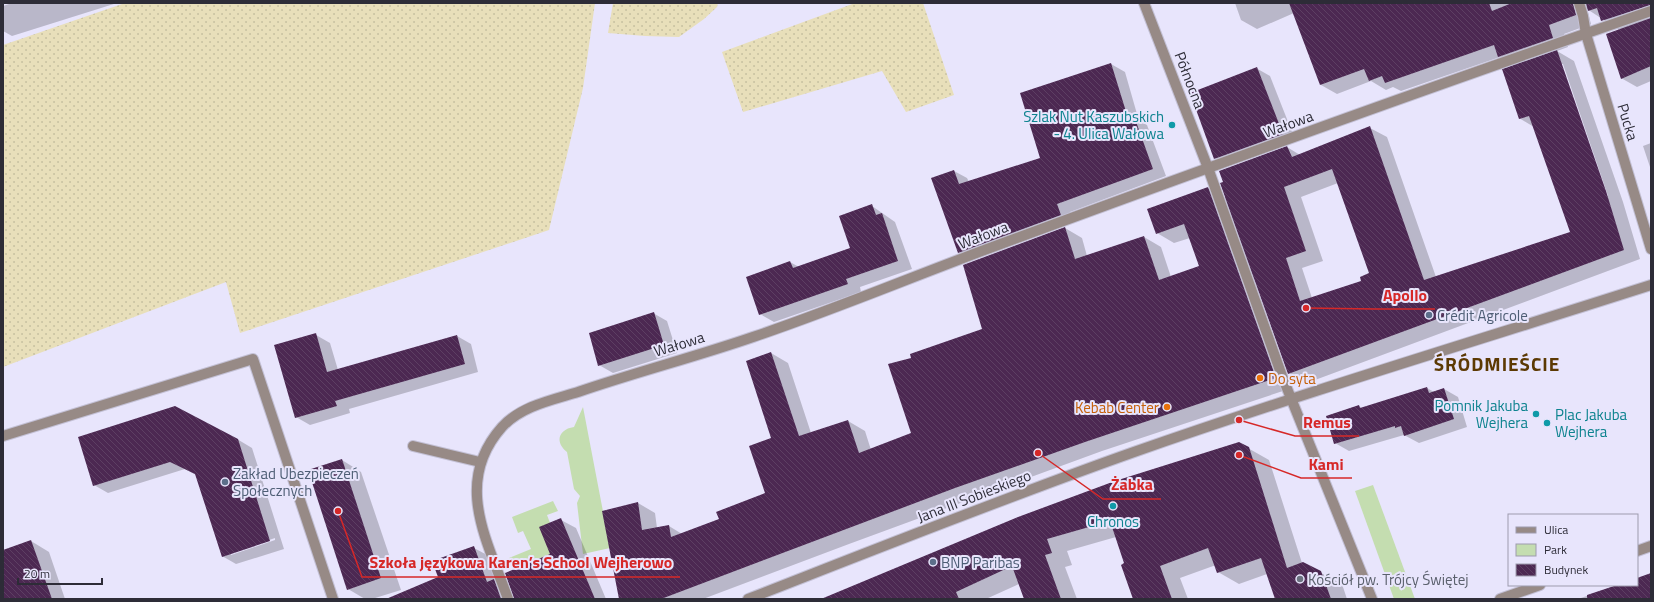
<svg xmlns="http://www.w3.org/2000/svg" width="1654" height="602" viewBox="0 0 1654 602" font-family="'Titillium Web',sans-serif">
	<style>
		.green { fill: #c4ddb0 }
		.sand { fill: url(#sand-dots) }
		.shadow { fill: #0003; fill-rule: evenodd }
		.building { fill: url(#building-back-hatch); fill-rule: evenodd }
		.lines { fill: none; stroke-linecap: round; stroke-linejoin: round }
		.minor-casing { stroke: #c3c0d5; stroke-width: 12 }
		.minor { stroke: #978a86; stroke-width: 10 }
		.culture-dot { fill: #0f9aa8; stroke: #e8e5fc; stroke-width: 1.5 }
		.service-dot { fill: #5c6f8a; stroke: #e8e5fc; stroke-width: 1.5 }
		.food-dot { fill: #e8710a; stroke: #e8e5fc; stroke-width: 1.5 }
		.worship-dot { fill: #6b7280; stroke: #e8e5fc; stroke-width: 1.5 }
		.labels { text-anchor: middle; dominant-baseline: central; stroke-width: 4; stroke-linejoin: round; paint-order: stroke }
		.street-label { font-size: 15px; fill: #2d2c37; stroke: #e8e5fc }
		.culture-label { font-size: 15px; fill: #0d838f; stroke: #e8e5fc; text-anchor: end }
		.service-label { font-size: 15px; fill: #4e5e75; stroke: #e8e5fc; text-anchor: start }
		.food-label { font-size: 15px; fill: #c56008; stroke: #e8e5fc; text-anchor: start }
		.worship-label { font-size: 15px; fill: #5b616d; stroke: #e8e5fc; text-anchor: start }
		.district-label { font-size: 19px; font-weight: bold; letter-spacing: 1px; fill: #5c3903; stroke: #e8e5fc }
		.leader { fill: none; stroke: #d62828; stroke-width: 1.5 }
		.callout-dot { fill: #d62828; stroke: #e8e5fc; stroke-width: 1.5 }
		.callout-label { font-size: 16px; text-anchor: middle; font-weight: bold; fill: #d62828; stroke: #e8e5fc; stroke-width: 4; stroke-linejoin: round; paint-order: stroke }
	</style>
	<defs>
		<pattern id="sand-dots" width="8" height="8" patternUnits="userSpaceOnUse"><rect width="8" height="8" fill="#e8dfba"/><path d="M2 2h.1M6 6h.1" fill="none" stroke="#c7c0a0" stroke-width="1.8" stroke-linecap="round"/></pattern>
		<pattern id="building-back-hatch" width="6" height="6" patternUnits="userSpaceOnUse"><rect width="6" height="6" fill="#4c2852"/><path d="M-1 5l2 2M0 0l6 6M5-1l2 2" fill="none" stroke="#5d3f63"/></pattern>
	</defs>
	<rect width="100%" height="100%" fill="#e8e5fc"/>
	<!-- green -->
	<g class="green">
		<path d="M583,407L610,548L583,554L577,503L580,496L574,489L567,452C554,442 559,429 574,427Z"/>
		<polygon points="1373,485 1415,599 1394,599 1355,491"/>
		<polygon points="553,501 558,511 547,515 550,523 550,554 513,569 509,558 531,549 523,531 518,533 512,517"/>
	</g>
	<!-- sand -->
	<g class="sand">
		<polygon points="125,3 595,3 583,88 549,230 240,333 226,282 3,367 3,45"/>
		<polygon points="613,3 718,3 717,7 704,19 679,37 645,36 608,33"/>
		<polygon points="855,3 923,3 954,95 906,112 882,71 743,112 722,52"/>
	</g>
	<!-- shadow -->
	<g class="shadow">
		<polygon points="12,3 117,3 12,36 3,31 3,6"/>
		<path d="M1235,3H1651V81L1637,87L1621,78L1619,30L1587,9L1591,24L1564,34L1568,47L1557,51L1574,61L1623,202L1640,259L1307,383L1289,373L1255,278L1254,279L1292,388L1102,451L849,544L703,599H620L638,503L655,513L657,528L669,526L682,534L720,519L766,494L772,438L771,353L788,363L811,433L848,421L865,431L871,450L913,434L912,358L983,330L1065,228L1082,238L1087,256L1144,237L1161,247L1171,277L1200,266L1190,238L1174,243L1157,233L1208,188L1227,199L1287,147L1300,155L1370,128L1387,137L1436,277L1571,233L1534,127L1519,118L1516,66L1500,57L1401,91L1393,87L1386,90L1371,81L1337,94L1321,85L1294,13L1257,29L1241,20ZM1561,64H1563L1608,196H1607ZM1338,183L1371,274L1363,281L1312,298L1302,268L1323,261L1301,197Z"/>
		<polygon points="1111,64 1125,72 1139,121 1147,125 1166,176 1070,212 1073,222 972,260 959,252 954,171 967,178 969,182 1042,158"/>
		<polygon points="1256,68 1270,76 1296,142 1229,166 1215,158"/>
		<polygon points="1651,143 1651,170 1643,146"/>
		<polygon points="872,206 895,222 912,269 860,287 861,292 774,322 760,314 790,262 799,267 851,248"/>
		<polygon points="653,313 667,321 677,353 613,373 599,365"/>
		<polygon points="316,335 330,343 338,370 457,336 471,344 478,372 349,409 350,413 310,425 296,417"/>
		<polygon points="1427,388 1434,392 1444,389 1458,397 1467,427 1419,443 1404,435 1349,451 1335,443 1359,406 1363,409"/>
		<path d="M237,439L252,448L284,549L236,564L222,556L196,475L185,469L108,493L94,485ZM275,538V540L231,555V553Z"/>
		<polygon points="1239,443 1269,460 1302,563 1342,584 1347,599 1276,599 1267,574 1239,584 1218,572 1216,565 1180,578 1188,599 1134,599 1126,564 1116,537 1067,551 1072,565 1065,567 1077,599 1025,599 1019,584 986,599 827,599"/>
		<polygon points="342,460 361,472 401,590 372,599 365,599 348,589"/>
		<polygon points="561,520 576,528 606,599 515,599 552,555"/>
		<polygon points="31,541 49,552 65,599 3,599 3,551"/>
		<polygon points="474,548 489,556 513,599 399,599 439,578"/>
		<polygon points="1651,574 1651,599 1578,599 1619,585 1637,585 1637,579"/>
	</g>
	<!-- building -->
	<g class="building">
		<polygon points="1289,3 1489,3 1492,11 1512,3 1573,3 1576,15 1549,25 1553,38 1498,57 1494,45 1385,83 1382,76 1369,81 1364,69 1320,85"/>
		<polygon points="1586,3 1651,3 1651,5 1601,21 1597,8 1588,11"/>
		<polygon points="1651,18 1651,66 1621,79 1606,34"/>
		<path d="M1557,50L1606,191L1624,250L1288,374L1220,183L1223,182L1219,171L1287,146L1292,157L1370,126L1424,280L1570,232L1529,116L1519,119L1502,69ZM1332,169L1369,273L1360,277L1361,281L1300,301L1286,258L1306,251L1284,187Z"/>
		<polygon points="1111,63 1128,118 1134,116 1153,169 1057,204 1061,215 958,253 931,178 954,170 959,184 1040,158 1020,93"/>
		<polygon points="1257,67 1283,134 1214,159 1190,93"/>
		<polygon points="1208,187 1276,378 1085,442 955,488 661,599 619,599 602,511 638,502 642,530 669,525 671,537 719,519 716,512 765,493 749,446 771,438 746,361 771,352 799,436 848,420 859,453 911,433 888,364 911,358 910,354 982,329 963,265 1065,227 1075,259 1144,236 1159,280 1199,266 1184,224 1156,234 1147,209"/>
		<polygon points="872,204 876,215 882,213 898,261 846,279 848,284 759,315 746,277 790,261 793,268 850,248 839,216"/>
		<polygon points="654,312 664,345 598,366 589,333"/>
		<polygon points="316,333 327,372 457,335 465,364 335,401 337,406 295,418 274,345"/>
		<polygon points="1427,387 1429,393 1444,388 1454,419 1404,436 1401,426 1395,428 1395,426 1334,444 1326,416 1359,405 1360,408"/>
		<polygon points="175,406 238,439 270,541 222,557 195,474 170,462 93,486 78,437"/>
		<polygon points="1239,442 1249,447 1287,568 1303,562 1321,571 1331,599 1275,599 1261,558 1217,573 1208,548 1160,566 1172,599 1133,599 1121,565 1124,563 1110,521 1047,539 1052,553 1045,555 1061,599 1024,599 1012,566 956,592 959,599 821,599 1018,517 1115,481"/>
		<polygon points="342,459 381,578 347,590 308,470"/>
		<polygon points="561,518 595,599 514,599 505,573 550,554 539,527"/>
		<polygon points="31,540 52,599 3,599 3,550"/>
		<polygon points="474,546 487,582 494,579 501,599 386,599 438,577 432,561"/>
		<polygon points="1651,573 1651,599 1587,599 1587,595 1617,585 1637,585 1637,578"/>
	</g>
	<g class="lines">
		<!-- minor casing -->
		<g class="minor-casing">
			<g id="minor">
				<polyline points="1144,3 1208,168 1282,376 1372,599"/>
				<polyline points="1579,3 1583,16 1586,34 1651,249"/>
				<polyline points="3,436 253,359 333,599"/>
				<polyline points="413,446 480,462"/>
				<polyline points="1637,551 1651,546"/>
				<path d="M508,599C487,540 453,482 502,427C521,406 552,400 578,392C636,372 695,357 753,337C836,309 916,275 998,245C1215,165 1432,86 1651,11"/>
				<path d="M748,599C876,549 1004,498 1134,452C1305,392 1479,340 1651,285"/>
				<polyline points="1500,599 1540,585"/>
			</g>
		</g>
		<!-- minor -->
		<use href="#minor" class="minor"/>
	</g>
	<!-- markers -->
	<g class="culture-dot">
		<circle cx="1172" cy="125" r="4"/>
		<circle cx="1536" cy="414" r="4"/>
		<circle cx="1547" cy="423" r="4"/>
		<circle cx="1113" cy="506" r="4"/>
	</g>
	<g class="service-dot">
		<circle cx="1429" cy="315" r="4"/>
		<circle cx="225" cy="482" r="4"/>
		<circle cx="933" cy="562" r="4"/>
	</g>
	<g class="food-dot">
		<circle cx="1260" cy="378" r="4"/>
		<circle cx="1167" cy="407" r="4"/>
	</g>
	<circle class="worship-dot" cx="1300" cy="579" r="4"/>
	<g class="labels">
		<!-- street labels -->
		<g class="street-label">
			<text transform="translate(1190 80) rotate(69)">Północna</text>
			<text transform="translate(1628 122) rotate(73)">Pucka</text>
			<text transform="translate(1288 124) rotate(-20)">Wałowa</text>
			<text transform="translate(983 235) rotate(-21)">Wałowa</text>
			<text transform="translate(679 344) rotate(-17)">Wałowa</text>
			<text transform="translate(974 496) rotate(-21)">Jana III Sobieskiego</text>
		</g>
		<!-- culture labels -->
		<g class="culture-label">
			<text x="1164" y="116">Szlak Nut Kaszubskich<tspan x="1164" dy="17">- 4. Ulica Wałowa</tspan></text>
			<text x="1528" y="405">Pomnik Jakuba<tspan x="1528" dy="17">Wejhera</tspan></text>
			<text x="1555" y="414" text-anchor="start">Plac Jakuba<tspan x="1555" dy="17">Wejhera</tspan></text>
			<text x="1113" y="521" text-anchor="middle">Chronos</text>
		</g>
		<!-- service labels -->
		<g class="service-label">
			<text x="1437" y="315">Crédit Agricole</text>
			<text x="233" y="473">Zakład Ubezpieczeń<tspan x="233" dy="17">Społecznych</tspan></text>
			<text x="941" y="562">BNP Paribas</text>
		</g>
		<!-- food labels -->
		<g class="food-label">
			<text x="1268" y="378">Do syta</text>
			<text x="1159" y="407" text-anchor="end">Kebab Center</text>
		</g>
		<!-- worship labels -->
		<g class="worship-label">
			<text x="1308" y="579">Kościół pw. Trójcy Świętej</text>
		</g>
		<!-- district labels -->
		<g class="district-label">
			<text x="1497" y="363">ŚRÓDMIEŚCIE</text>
		</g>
	</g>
	<!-- callouts -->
	<path class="leader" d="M1306 308L1375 309H1435M1239 420L1295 436H1359M1239 455L1301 478H1352M1038 453L1103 499H1161M338 511L362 577H680"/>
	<g class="callout-dot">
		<circle cx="1306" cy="308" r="4"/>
		<circle cx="1239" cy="420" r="4"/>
		<circle cx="1239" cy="455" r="4"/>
		<circle cx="1038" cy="453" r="4"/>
		<circle cx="338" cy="511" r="4"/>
	</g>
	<g class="callout-label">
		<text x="1405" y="301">Apollo</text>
		<text x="1327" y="428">Remus</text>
		<text x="1326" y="470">Kami</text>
		<text x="1132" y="490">Żabka</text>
		<text x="521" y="568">Szkoła językowa Karen’s School Wejherowo</text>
	</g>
	<!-- border -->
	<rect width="1654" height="602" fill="none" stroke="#2d2c37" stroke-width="8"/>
	<!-- legend -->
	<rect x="1508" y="514" width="130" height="72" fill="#e8e5fc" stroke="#9d9bad"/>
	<rect x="1516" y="527" width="20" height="6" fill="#978a86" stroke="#9d9bad"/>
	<text x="1544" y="534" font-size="12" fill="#2d2c37">Ulica</text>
	<rect x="1516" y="544" width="20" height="12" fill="#c4ddb0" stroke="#9d9bad"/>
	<text x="1544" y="554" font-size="12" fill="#2d2c37">Park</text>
	<rect x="1516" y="564" width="20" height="12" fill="url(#building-back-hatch)" stroke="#9d9bad"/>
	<text x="1544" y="574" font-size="12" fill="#2d2c37">Budynek</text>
	<!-- scale -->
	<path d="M18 578v6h84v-6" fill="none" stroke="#2d2c37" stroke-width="2"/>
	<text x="24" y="578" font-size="12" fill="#2d2c37" stroke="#e8e5fc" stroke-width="3" paint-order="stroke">20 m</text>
</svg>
